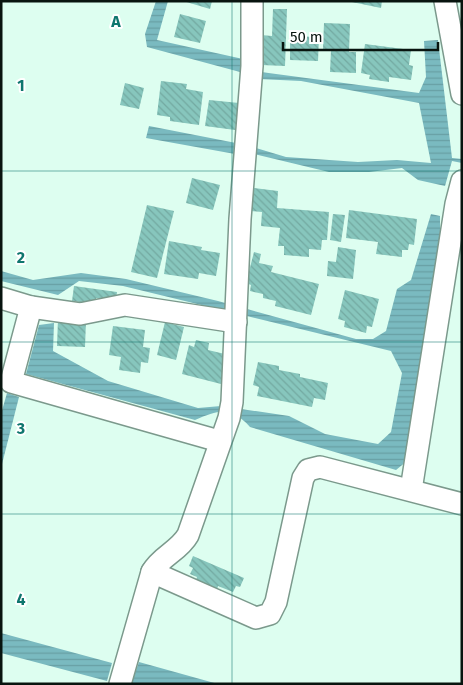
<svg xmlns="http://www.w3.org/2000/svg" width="463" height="685" viewBox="0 0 463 685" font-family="'Fira Sans',sans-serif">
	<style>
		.water { fill: url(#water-rules) }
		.building { fill: url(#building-back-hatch) }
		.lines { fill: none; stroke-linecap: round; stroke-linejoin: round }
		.minor-casing { stroke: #7b998c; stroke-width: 24 }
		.minor { stroke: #fff; stroke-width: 21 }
		.grid { fill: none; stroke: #0f766e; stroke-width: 1; stroke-opacity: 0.55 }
		.grid-label { font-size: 16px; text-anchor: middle; font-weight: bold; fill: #0f766e; stroke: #fff; stroke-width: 4; stroke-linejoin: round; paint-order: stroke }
	</style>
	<defs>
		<pattern id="water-rules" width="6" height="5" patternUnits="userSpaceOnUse" patternTransform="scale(1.25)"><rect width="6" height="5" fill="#7abac0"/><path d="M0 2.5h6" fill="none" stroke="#689fa4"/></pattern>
		<pattern id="building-back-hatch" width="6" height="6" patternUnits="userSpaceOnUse" patternTransform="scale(1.25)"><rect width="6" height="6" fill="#87c6bd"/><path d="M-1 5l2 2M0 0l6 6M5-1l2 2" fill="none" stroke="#73a9a1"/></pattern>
	</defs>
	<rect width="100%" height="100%" fill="#ddfef0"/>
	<!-- water -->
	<g class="water">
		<polygon points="156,1 168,1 157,40 243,59 240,72 147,47 145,34"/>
		<polygon points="438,40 452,158 462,159 462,163 452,161 445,186 418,180 402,168 369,172 329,172 254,154 256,148 286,157 358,162 397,160 431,163 419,103 301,81 259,79 261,72 419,93 426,77 424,41"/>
		<polygon points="149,126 236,143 235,154 146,138"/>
		<path d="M431,214L440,216V258L407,461L396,470L250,427C231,406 219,410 195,420L26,374L39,325L54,323L53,351L108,381L198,408L221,406L289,416L325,434L378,444L391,432L402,373L391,351L123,286L79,281L58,295L1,281V271L33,280L81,273L126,279L218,301L356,339H373L386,331L397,289L411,280Z"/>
		<polygon points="7,393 19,397 1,468 1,414"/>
		<polygon points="1,633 112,663 107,681 1,653"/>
		<polygon points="139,662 218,684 131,684"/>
	</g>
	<!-- building -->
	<g class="building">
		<polygon points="183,1 212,1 210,9"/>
		<polygon points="347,1 382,1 381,8"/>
		<polygon points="273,9 287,9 285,66 261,65 261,35 272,36"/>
		<polygon points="180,14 206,21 200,43 174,37"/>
		<polygon points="324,23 350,24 349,52 356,52 356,73 330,72 331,50 323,49"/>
		<polygon points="290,36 319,37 318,61 290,60"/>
		<polygon points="365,44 411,50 409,65 413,66 411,80 389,77 389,82 369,79 370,75 361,73"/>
		<polygon points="161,81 187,84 186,89 203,92 199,125 170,121 170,117 157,115"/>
		<polygon points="125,83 144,88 139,109 120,105"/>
		<polygon points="209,100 239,103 235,130 205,126"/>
		<polygon points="192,178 220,185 213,210 186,203"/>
		<polygon points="253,188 278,191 277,208 329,212 327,240 322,240 321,250 309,249 309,257 284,255 284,246 278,246 280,228 261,226 262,212 251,211"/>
		<polygon points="147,205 174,211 157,278 131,272"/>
		<polygon points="349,210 417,219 414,245 409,244 408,250 402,250 402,257 376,254 378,242 346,238"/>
		<polygon points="333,214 345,215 341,242 330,240"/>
		<polygon points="169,241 202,247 201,250 220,253 216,276 199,273 198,279 164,274"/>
		<polygon points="338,247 356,250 353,279 327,276 328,261 336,262"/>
		<polygon points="254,252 261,254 259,263 273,266 271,272 319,284 311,315 275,306 276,301 263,298 263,294 250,291 251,285 246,283"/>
		<polygon points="74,286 117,292 116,300 96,298 96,304 72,301"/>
		<polygon points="345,290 379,299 372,327 367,326 366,333 344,327 345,321 338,319"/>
		<polygon points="58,319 86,321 85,347 57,346"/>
		<polygon points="165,322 184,327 176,360 157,355"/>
		<polygon points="113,326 145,330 143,347 150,348 148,363 141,362 140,373 119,370 121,357 109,355"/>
		<polygon points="196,340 209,343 208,350 229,355 221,384 182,374 189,345 194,347"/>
		<polygon points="258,362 279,366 279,370 300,374 300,377 328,383 325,400 314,398 312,407 257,396 259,387 253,385"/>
		<polygon points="193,556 244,578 240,587 236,586 233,592 218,586 217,590 196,581 197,577 190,574 193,568 189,566"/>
	</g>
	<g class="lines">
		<!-- minor casing -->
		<g class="minor-casing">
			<g id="minor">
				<path d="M252,1V66L240,219L232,402L229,418L188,535C179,551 161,556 152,572L256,618L270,614L276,602L303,478L308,470L320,467L462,504"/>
				<polyline points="445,1 462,94"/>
				<polyline points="1,298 31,307 80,314 125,305 236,322"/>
				<polyline points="31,307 11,382 219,441"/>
				<polyline points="411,490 456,204 462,181"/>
				<polyline points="120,684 152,572"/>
			</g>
		</g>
		<!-- minor -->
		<use href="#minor" class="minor"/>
	</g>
	<!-- grid -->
	<path class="grid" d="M232,1V684M1,171H462M1,342H462M1,514H462"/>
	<g class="grid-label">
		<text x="116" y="27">A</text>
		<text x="21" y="91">1</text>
		<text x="21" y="263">2</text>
		<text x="21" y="434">3</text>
		<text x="21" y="605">4</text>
	</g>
	<!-- border -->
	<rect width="463" height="685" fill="none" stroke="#08140f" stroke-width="5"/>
	<!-- scale -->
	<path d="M283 42v8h155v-8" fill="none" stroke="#08140f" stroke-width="2.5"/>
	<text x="290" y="42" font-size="15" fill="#08140f" stroke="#ffffff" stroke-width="4" paint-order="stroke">50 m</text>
</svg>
